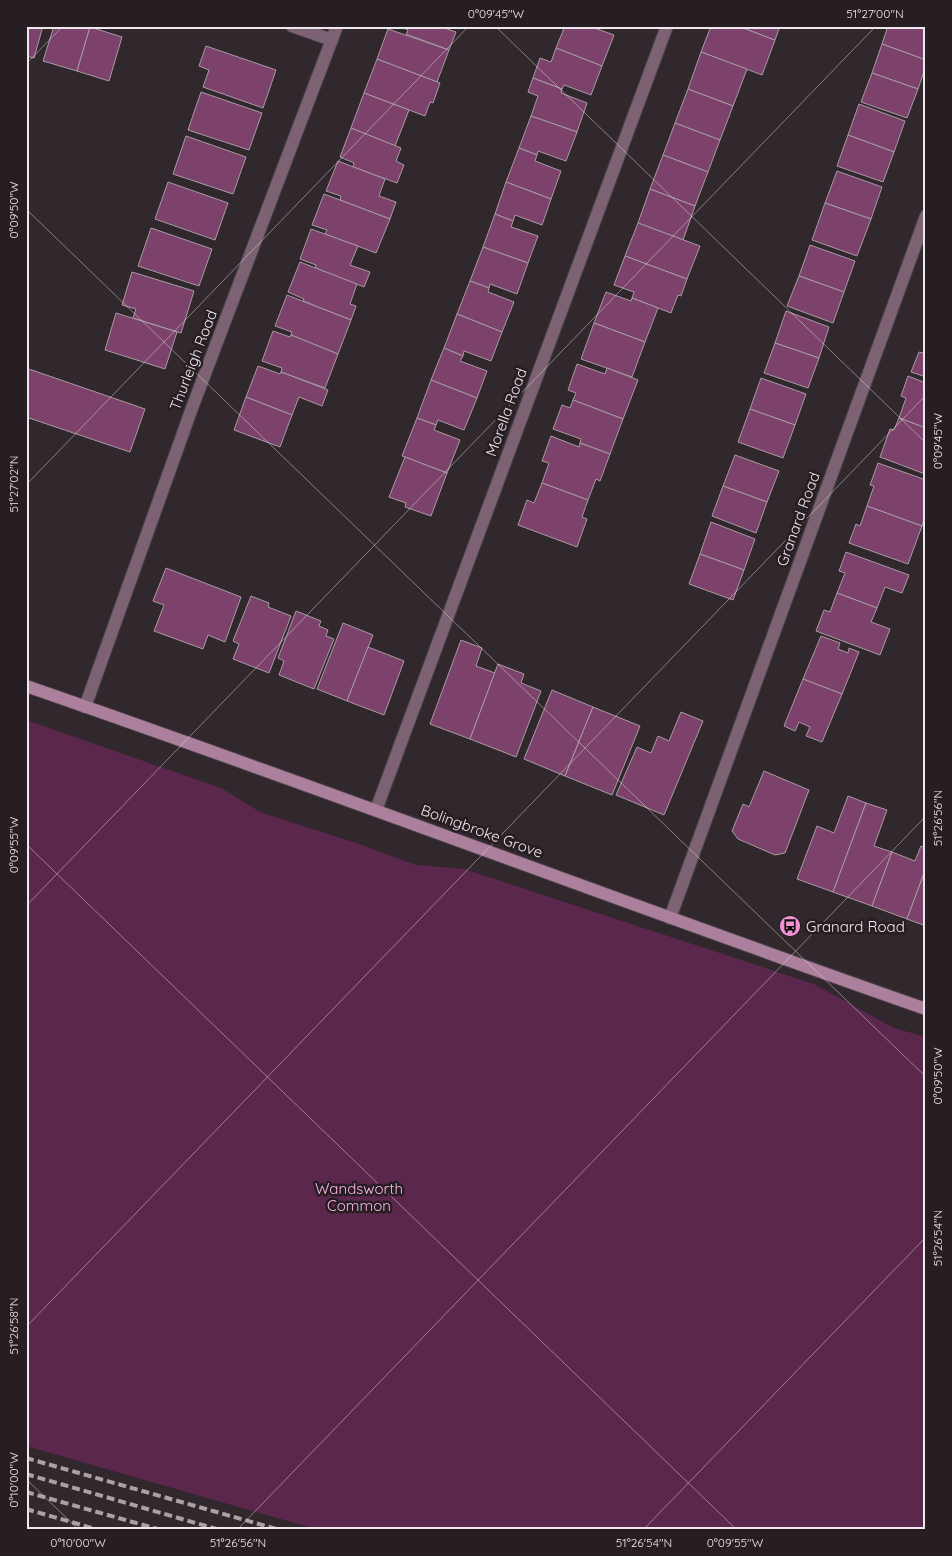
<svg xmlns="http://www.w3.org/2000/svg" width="952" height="1556" viewBox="0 0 952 1556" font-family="Quicksand,sans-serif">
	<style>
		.green { fill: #5b274c }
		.building { fill: #7d426b; stroke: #a79ca3 }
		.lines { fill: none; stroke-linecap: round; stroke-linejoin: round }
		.minor-casing { stroke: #4b4348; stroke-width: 14 }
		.secondary-casing { stroke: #4b4348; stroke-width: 14 }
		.minor { stroke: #7d6274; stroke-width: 12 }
		.secondary { stroke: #ac809d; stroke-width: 12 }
		.rail { stroke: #a8a1a6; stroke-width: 4; stroke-dasharray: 8 4; stroke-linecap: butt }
		.ticks { fill: none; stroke: #eee8ec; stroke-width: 1; stroke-opacity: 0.45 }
		.labels { text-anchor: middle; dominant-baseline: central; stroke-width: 5; stroke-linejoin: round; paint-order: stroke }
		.street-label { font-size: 15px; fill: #eee8ec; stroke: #271e24 }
		.poi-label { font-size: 15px; fill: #eee8ec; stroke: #271e24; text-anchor: start }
		.park-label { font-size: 15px; fill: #fcb3e3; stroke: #271e24 }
		.neatline { fill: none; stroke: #eee8ec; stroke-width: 2 }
		.ticks-label { font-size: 12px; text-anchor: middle; fill: #eee8ec }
	</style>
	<rect width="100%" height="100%" fill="#30282d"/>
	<!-- green -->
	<polygon class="green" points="26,720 221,788 260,812 359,844 416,865 464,869 814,984 894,1028 926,1037 926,1530 319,1530 26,1446"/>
	<!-- building -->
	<g class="building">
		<polygon points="26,26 43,26 34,58 26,56"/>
		<polygon points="54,26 90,27 77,71 43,61"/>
		<polygon points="398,26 448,26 447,29 456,32 449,50 406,34 408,30"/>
		<polygon points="565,26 589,26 614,35 602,66 556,48"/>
		<polygon points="711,26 738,26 775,40 762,75 701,52"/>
		<polygon points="738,26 780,26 775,40"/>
		<polygon points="888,26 926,27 926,60 882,44"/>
		<polygon points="90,27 122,37 109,81 77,71"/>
		<polygon points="388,29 449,50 437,82 377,59"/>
		<polygon points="882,44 926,60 926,66 918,89 872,73"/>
		<polygon points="206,46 276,70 263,108 203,87 209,70 199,66"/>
		<polygon points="556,48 602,66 591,95 564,85 562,89 533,78 540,58 551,62"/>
		<polygon points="701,52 747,69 733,106 688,89"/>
		<polygon points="377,59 440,83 433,103 430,102 425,116 364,93"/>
		<polygon points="872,73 918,89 907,118 861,102"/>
		<polygon points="533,78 562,89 561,93 587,103 577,132 531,116 538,96 528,92"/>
		<polygon points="688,89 733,106 720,140 675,123"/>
		<polygon points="201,92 262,113 249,150 188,130"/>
		<polygon points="364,93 409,110 395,146 351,128"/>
		<polygon points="859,104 905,121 894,152 848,135"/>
		<polygon points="531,116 577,132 566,161 538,151 537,155 519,148"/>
		<polygon points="675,123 720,140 708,172 663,155"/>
		<polygon points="351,128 401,148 396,161 404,165 397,183 353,167 354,163 340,157"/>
		<polygon points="848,135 894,152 883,182 837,166"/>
		<polygon points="186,136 246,157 233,194 173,174"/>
		<polygon points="519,148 537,155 535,161 561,171 551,199 506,182"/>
		<polygon points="663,155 708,172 695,206 650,189"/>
		<polygon points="338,161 385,179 379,196 396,202 390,219 340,200 341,196 326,191"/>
		<polygon points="837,171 882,187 871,219 825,203"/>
		<polygon points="168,182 228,203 215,240 155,219"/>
		<polygon points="506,182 551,199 542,225 515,215 513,221 495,214"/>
		<polygon points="650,189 695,206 683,240 638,223"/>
		<polygon points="324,194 390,219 376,253 325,234 327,230 312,225"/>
		<polygon points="825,203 871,219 857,256 812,240"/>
		<polygon points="495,214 513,221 511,227 538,236 528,263 483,247"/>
		<polygon points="638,223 700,246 687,279 625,256"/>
		<polygon points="151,228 212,249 199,286 138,266"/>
		<polygon points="311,229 358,246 350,265 370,272 364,287 315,268 316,265 300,259"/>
		<polygon points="810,245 855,261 844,292 799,276"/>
		<polygon points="483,247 528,263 517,294 490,284 489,288 470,281"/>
		<polygon points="625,256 687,279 681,296 678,295 671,313 632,298 634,292 614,285"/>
		<polygon points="300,262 357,284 350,304 356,306 351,320 303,301 304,299 288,292"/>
		<polygon points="132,272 194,291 181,333 133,318 136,309 122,305"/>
		<polygon points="799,276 844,292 833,323 787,306"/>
		<polygon points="470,281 489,288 488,292 514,302 502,332 457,314"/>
		<polygon points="606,292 631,301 632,298 658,308 645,342 594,323"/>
		<polygon points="287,295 351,320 338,354 291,335 292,332 275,326"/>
		<polygon points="786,311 829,327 819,358 775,343"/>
		<polygon points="116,313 177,332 165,369 105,350"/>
		<polygon points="457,314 502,332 491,361 464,351 463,356 444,348"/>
		<polygon points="594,323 645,342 632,377 581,359"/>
		<polygon points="273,331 290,337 291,335 338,354 325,388 281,372 282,368 262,361"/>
		<polygon points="775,343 819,358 808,388 764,373"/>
		<polygon points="926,345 926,377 911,372 919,352 923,353"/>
		<polygon points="444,348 463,356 460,361 487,371 477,398 431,380"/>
		<polygon points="577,364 605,374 607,368 638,380 623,419 573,400 576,393 568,390"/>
		<polygon points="258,366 280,374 281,372 328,390 322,406 299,397 292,415 246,397"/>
		<polygon points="26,368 145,409 130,452 26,417"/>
		<polygon points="908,376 926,383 926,428 899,418 906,398 901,396"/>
		<polygon points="761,378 806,394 795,425 750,409"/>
		<polygon points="431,380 477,398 464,430 438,420 436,425 417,418"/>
		<polygon points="246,397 292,415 280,447 234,430"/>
		<polygon points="573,400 623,419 610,454 580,443 581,439 553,429 562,405 570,408"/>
		<polygon points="750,409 795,425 783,458 738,442"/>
		<polygon points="417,418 436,425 434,430 460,440 447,473 402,456"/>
		<polygon points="899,418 926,428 925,474 880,457 890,429 894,430"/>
		<polygon points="551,436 579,447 580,443 610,454 600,481 596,479 588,500 542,483 549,463 542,461"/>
		<polygon points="735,455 779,471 767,502 723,486"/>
		<polygon points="405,457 447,473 431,516 405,507 406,503 389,497"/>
		<polygon points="878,463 926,480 926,514 922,526 867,506 874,486 870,485"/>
		<polygon points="542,483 588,500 582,517 587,519 577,547 518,525 527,500 534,503"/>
		<polygon points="723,486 767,502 756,533 712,516"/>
		<polygon points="867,506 922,526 908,564 849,543 856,524 860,526"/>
		<polygon points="711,522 755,539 744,570 700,554"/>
		<polygon points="846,552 909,575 902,593 885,587 877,608 837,593 845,573 839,571"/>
		<polygon points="700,554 744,570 733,600 689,584"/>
		<polygon points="166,568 241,597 225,642 208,635 203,649 154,631 164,605 153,601"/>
		<polygon points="837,593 877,608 871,622 890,629 880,655 816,631 824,610 830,612"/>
		<polygon points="251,596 269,603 268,607 291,616 269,673 233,659 239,644 233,641"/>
		<polygon points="296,611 321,621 319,626 328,630 326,636 334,639 314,689 279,675 284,661 278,658"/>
		<polygon points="343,623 373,635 347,701 317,689"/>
		<polygon points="821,636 840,643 838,649 848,653 849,648 859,652 842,694 803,679"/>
		<polygon points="461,640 482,648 476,666 495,673 470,739 430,724"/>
		<polygon points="368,647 404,661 384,715 347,701"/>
		<polygon points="498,664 524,674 521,683 541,691 516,757 470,739"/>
		<polygon points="803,679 842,694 822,742 806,736 810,727 799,722 795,731 784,726"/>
		<polygon points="552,690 593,707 565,776 524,759"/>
		<polygon points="593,707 640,726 612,795 565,776"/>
		<polygon points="681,712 703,721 664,815 616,795 637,747 651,753 658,736 669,741"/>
		<polygon points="764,771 809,790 785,853 775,855 738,839 732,831 743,804 749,807"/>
		<polygon points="848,796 866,803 833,892 797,879 817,826 834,833"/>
		<polygon points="866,803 887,810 874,846 892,852 872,906 833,892"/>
		<polygon points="921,846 926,848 926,868 907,919 872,906 892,852 915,861"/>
		<polygon points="926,868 926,926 907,919"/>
	</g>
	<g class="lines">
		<!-- minor casing -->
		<g class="minor-casing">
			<g id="minor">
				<polyline points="292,26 332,40"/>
				<polyline points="85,707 192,408 337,26"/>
				<polyline points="376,810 667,26"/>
				<polyline points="670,918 926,216"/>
			</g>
		</g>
		<!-- secondary casing -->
		<g class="secondary-casing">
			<path id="secondary" d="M26,686C328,790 625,904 926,1009"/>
		</g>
		<!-- minor -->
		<use href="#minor" class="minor"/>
		<!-- secondary -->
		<use href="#secondary" class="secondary"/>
		<!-- rail -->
		<g class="rail">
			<polyline points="26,1458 280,1530"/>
			<polyline points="26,1474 220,1530"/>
			<polyline points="26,1492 161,1530"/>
			<polyline points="26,1509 99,1530"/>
		</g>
	</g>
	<!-- ticks -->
	<path class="ticks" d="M495,26L926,443M26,64L63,26M26,209L926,1077M26,485L469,26M26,844L737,1530M26,906L876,26M26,1327L926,395M26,1479L79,1530M237,1530L926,816M643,1530L926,1237"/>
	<!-- icons -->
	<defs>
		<g id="bus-disc" transform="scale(1.125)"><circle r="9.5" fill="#f391d5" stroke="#271e24"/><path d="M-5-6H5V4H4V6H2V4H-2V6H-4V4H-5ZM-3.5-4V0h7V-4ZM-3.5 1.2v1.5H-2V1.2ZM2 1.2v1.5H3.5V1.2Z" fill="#111"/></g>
	</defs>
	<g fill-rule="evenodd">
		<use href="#bus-disc" x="790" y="926"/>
	</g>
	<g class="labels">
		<!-- street labels -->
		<g class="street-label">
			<text transform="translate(193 360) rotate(-69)">Thurleigh Road</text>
			<text transform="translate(506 412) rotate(-70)">Morella Road</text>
			<text transform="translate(798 519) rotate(-70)">Granard Road</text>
			<text transform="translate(482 831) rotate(20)">Bolingbroke Grove</text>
		</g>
		<!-- poi labels -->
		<g class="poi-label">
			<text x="806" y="926">Granard Road</text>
		</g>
		<!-- park labels -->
		<g class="park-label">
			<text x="359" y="1188">Wandsworth<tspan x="359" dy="17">Common</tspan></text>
		</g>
	</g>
	<!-- border -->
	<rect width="952" height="1556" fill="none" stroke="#271e24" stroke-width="55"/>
	<rect x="28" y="28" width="896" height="1500" class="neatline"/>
	<g class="ticks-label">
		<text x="496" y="18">0°09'45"W</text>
		<text x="875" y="18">51°27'00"N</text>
		<text transform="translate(14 210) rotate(-90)" y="4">0°09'50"W</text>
		<text transform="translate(938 441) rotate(-90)" y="4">0°09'45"W</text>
		<text transform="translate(14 484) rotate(-90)" y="4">51°27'02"N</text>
		<text transform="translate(938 818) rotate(-90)" y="4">51°26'56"N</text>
		<text transform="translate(14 845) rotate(-90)" y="4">0°09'55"W</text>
		<text transform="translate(938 1076) rotate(-90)" y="4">0°09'50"W</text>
		<text transform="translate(938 1238) rotate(-90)" y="4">51°26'54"N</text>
		<text transform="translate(14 1326) rotate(-90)" y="4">51°26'58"N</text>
		<text transform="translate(14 1480) rotate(-90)" y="4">0°10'00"W</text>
		<text x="78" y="1547">0°10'00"W</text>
		<text x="238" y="1547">51°26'56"N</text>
		<text x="644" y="1547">51°26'54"N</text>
		<text x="735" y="1547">0°09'55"W</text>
	</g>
</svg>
